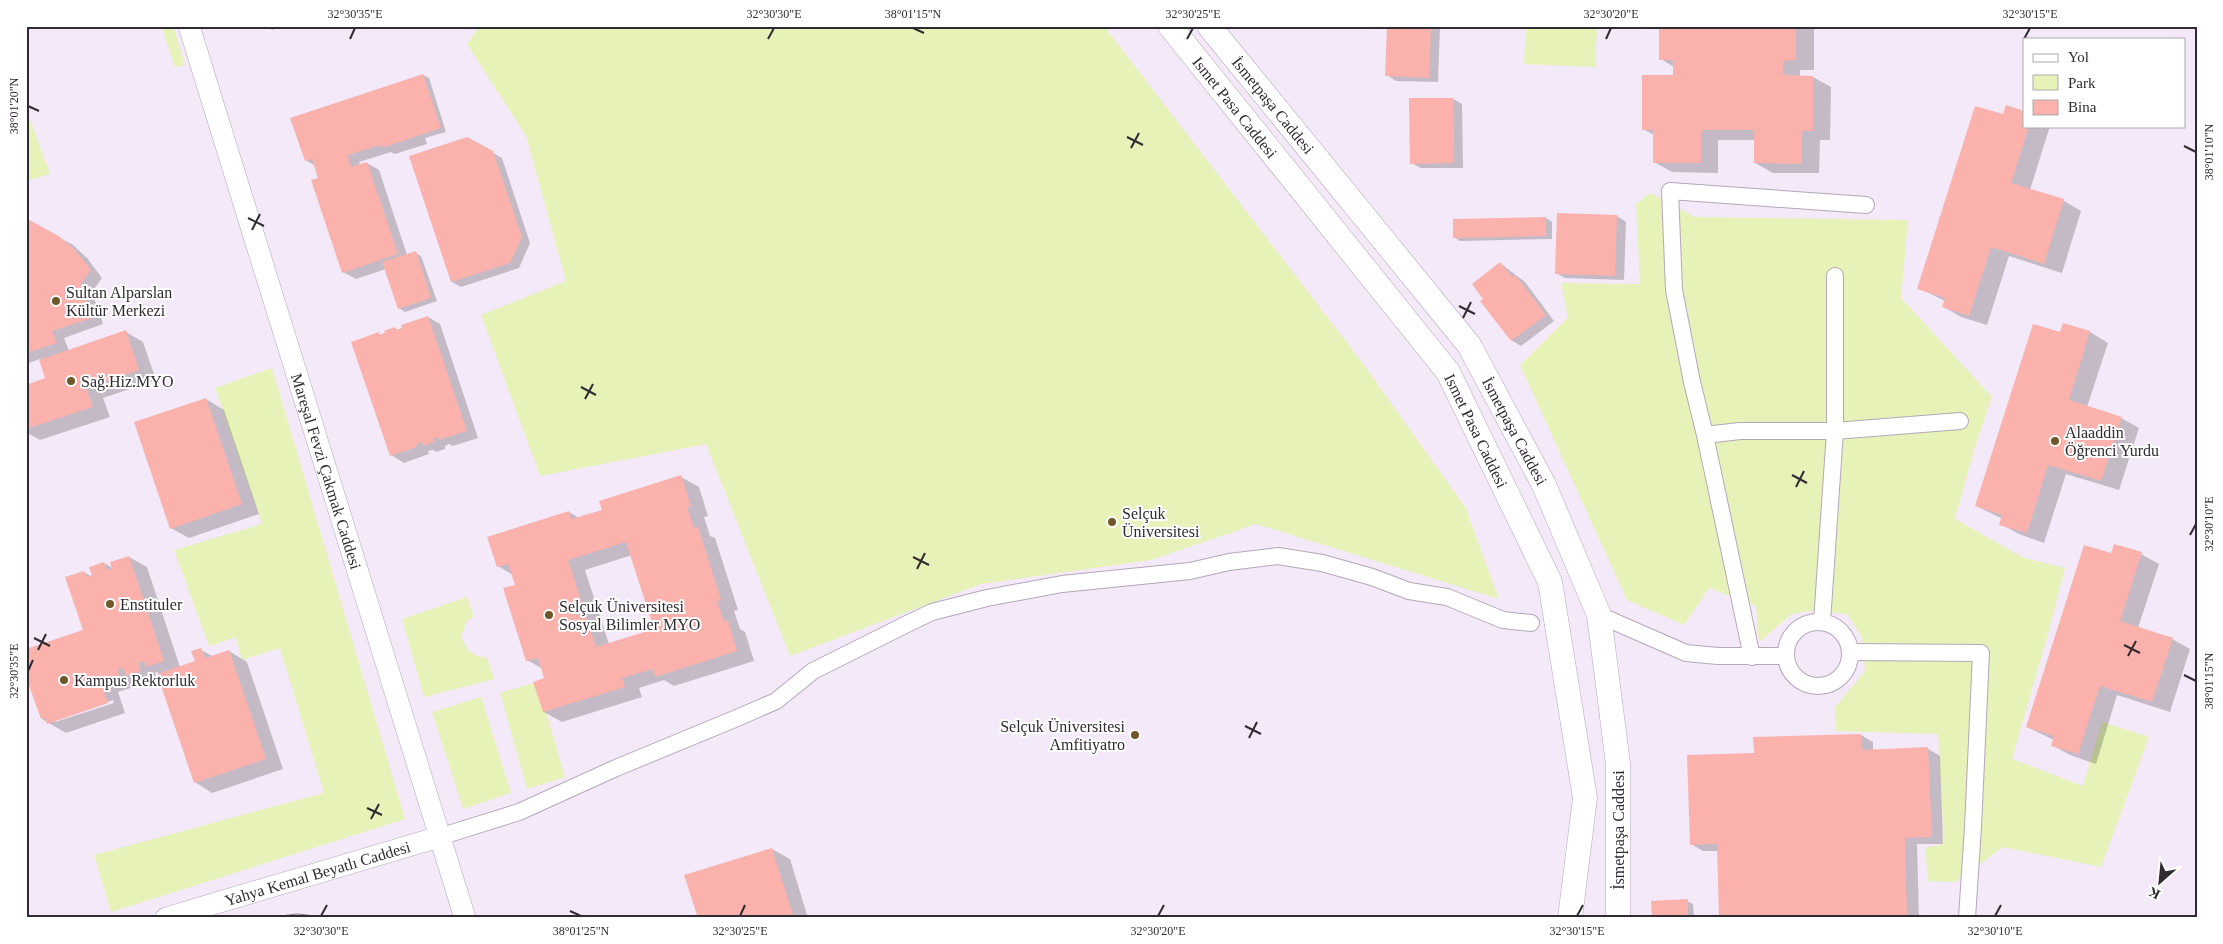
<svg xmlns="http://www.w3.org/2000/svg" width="2223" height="944" viewBox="0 0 2223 944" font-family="'Times New Roman',serif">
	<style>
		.built { fill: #f4e9f8; fill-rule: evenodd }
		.green { fill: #e6f2b7 }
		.shadow { fill: #0003; fill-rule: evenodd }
		.building { fill: #fbb2ad; fill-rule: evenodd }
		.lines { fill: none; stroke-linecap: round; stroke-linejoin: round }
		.minor-casing { stroke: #b4a7b9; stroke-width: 18 }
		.tertiary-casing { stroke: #b4a7b9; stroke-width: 22 }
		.secondary-casing { stroke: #b4a7b9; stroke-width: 25 }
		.minor { stroke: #fff; stroke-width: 16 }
		.tertiary { stroke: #fff; stroke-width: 21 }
		.secondary { stroke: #fff; stroke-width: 24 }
		.tram { stroke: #847e86; stroke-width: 1 }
		.ticks { fill: none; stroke: #302b32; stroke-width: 2 }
		.poi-dot { fill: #6f5728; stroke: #fff; stroke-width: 2 }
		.labels { text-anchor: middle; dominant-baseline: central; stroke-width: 4; stroke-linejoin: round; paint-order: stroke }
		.street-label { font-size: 16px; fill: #302b32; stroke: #fff }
		.poi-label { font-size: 16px; fill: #302b32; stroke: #fff; text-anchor: start }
		.neatline { fill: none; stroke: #302b32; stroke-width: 2 }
		.ticks-label { font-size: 12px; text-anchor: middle; fill: #302b32 }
	</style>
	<rect width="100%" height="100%" fill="#fdf7ff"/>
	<!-- built -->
	<path class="built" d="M26,26H2197V918H26ZM2024,39H2184V126H2024Z"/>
	<!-- green -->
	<g class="green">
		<polygon points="161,26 173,26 185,65 175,67"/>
		<polygon points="480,26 1104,26 1364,365 1465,507 1499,599 1256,524 1151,560 981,584 790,656 706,444 540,476 481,315 566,281 526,136 467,44"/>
		<polygon points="1526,26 1597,26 1595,67 1524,64"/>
		<polygon points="26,109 50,174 26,181"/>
		<polygon points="1650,193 1695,217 1908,220 1901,298 1992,397 1974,450 1955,519 2024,558 2065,568 2046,641 2012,759 2083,786 2102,722 2149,737 2101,867 2003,847 1955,882 1928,881 1925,848 1944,844 1938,734 1836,731 1835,707 1865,671 1862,637 1847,614 1808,611 1792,614 1759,642 1756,606 1709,588 1684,625 1627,600 1520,365 1568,317 1561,283 1640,284 1636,204"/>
		<polygon points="272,368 405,819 111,912 94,855 324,793 280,648 242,660 236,637 209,646 174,550 262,524 215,388"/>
		<path d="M467,597L474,617L467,621L461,636C467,651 471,655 487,658L494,679L424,697L402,619Z"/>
		<polygon points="537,682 565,777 527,789 500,693"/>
		<polygon points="481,697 511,793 463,809 432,712"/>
	</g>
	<!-- shadow -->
	<g class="shadow">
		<polygon points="266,26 282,26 272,30"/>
		<polygon points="1388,26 1440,26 1438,82 1396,81 1387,75"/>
		<polygon points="1661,26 1814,26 1814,70 1800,70 1800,77 1813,77 1831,87 1830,140 1820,140 1819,173 1773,173 1755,163 1755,140 1718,140 1718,173 1672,172 1654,162 1654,135 1643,129 1674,76 1674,67 1661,59"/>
		<polygon points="423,75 429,78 446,132 425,138 427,144 395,154 391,152 359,162 360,165 367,163 379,170 407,255 415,253 421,256 437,301 405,312 399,308 386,269 356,279 343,272 315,166 306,160"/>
		<polygon points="1453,99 1462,104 1463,168 1421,168 1411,163"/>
		<polygon points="2007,107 2024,112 2024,126 2050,126 2030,190 2064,201 2081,211 2062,273 2009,256 1987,325 1961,317 1944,307 1945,301 1919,288"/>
		<polygon points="467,138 502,158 530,243 519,268 461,287 452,282"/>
		<polygon points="1617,216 1626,222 1624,280 1565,278 1556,273"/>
		<polygon points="1546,218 1552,222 1552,239 1460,241 1454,237"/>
		<polygon points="26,220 73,245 87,258 102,278 92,292 103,324 64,338 69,351 126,332 143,342 156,380 103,398 110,417 40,440 26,432 26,386 47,379 40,359 26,364"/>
		<polygon points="1500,263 1525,282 1554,321 1521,346 1511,340 1485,299"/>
		<polygon points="428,317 440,324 478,438 453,446 449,444 445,446 445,449 436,452 433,450 428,451 429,454 404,463 391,455 378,334 382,336 395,328 398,330"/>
		<polygon points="2064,324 2090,332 2108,343 2087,407 2121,418 2139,428 2119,490 2066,474 2044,543 2019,534 2001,524 2003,519 1976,506"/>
		<polygon points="206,399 224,410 259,514 189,538 171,528"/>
		<path d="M681,477L699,487L708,516L704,517L710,536L715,538L738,610L734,611L740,629L745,632L754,661L674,686L664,680L639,688L642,697L562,722L544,712L546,679L543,669L527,660L516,585L513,575L498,566L569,512L579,518L603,511ZM632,555L656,629L609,644L585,570Z"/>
		<polygon points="2141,554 2159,564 2138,628 2172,639 2190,649 2170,712 2117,695 2096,764 2070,755 2052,745 2054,740 2027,727 2112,555"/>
		<path d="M129,557L147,567L180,667L196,662L201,650L214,657L229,651L247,662L283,769L212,793L195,782L160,674L157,672L155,673L158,681L145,686L135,680L137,686L118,692L125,713L66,733L42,719L85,631L84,572L92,577L104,563L114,569ZM113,700L114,703L55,722V720Z"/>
		<polygon points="1861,735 1873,742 1873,750 1928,749 1940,756 1943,844 1917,844 1919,918 1721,918 1718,851 1703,851 1691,844 1755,754"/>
		<polygon points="772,849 790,859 808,918 699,918"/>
		<polygon points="1687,901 1693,904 1694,918 1653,918"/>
	</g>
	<!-- building -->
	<g class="building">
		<polygon points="1387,26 1431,26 1429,78 1385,76"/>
		<polygon points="1659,26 1796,26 1796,60 1783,61 1783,75 1813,76 1813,131 1802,131 1802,164 1754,163 1754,130 1701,130 1701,163 1653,163 1653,130 1642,130 1642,75 1673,75 1673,60 1659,60"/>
		<polygon points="423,74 441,128 382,148 381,145 348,155 351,167 367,162 398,254 342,273 311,180 318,178 312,159 305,161 290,118"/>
		<polygon points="1409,98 1453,98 1454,163 1410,164"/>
		<polygon points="2006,105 2024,111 2024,126 2029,126 2011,183 2064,199 2044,264 1991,247 1969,316 1942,307 1945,298 1917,289 1975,106 2003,114"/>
		<polygon points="467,137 493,151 522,237 510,263 451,282 409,156"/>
		<polygon points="1557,213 1617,215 1615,276 1555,274"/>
		<polygon points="1546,217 1546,236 1453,238 1453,219"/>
		<polygon points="26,218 60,237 75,250 91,270 80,285 92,318 52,331 57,343 26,353"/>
		<polygon points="416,251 431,298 398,309 382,262"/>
		<polygon points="1500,262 1512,277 1515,275 1546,315 1511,341 1480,301 1483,299 1472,284"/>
		<polygon points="428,316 467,431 439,440 438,437 433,439 434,442 423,446 422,442 416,445 417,447 390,456 351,342 379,332 379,335 385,333 384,331 395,327 396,330 402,328 401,325"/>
		<polygon points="2063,323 2090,331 2069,400 2122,417 2101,481 2048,465 2027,533 1999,525 2002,515 1975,506 2033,324 2060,332"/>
		<polygon points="126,330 139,370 86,388 93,407 26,429 26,385 45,378 39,360"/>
		<polygon points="206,398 242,504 170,529 134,422"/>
		<path d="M681,475L691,506L687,507L694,528L698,527L721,600L717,601L724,621L728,620L737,651L655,677L653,669L622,678L625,687L543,712L533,682L544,678L538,658L526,661L503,588L515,585L508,564L497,567L487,537L569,511L571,519L602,510L599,501ZM626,542L654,629L596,647L568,560Z"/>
		<polygon points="2114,544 2142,552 2120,621 2173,638 2152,702 2100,686 2078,754 2051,746 2054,736 2026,727 2084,545 2111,553"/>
		<polygon points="129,556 164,661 146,667 144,661 138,663 141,671 126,676 123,668 118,669 119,676 101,682 108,703 47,724 45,718 41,719 26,677 26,649 83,630 65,577 84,571 86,577 92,575 89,567 104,562 107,570 112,569 110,562"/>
		<polygon points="201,648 205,658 229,650 266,759 194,783 157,674 195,661 191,651"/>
		<polygon points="1861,734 1862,750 1928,747 1932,837 1905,838 1907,918 1719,918 1717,844 1690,845 1687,755 1754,753 1753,737"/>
		<polygon points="772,848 794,918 698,918 684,875"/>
		<polygon points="1688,899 1688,918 1652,918 1651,901"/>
	</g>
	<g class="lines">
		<!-- minor casing -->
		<g class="minor-casing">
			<g id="minor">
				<polyline points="1705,435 1740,431 1835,431 1960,421"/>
				<polyline points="1599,615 1686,653 1718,656 1786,656"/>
				<polyline points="1822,622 1835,431 1835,276"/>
				<circle cx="1818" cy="654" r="32"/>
				<polyline points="1850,652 1981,653 1973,827 1967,918"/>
				<polyline points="1752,657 1705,435 1692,382 1674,290 1670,191 1866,205"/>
				<polyline points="439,837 519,812 616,768 737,718 776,701 813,671 907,624 932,612 987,598 1062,584 1190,571 1229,562 1278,556 1322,563 1372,577 1409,591 1447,597 1503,620 1531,623"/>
			</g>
		</g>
		<!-- tertiary casing -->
		<g class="tertiary-casing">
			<g id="tertiary">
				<path id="s1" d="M189,26L465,918"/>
				<path id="s2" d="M166,918L439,837"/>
			</g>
		</g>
		<!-- secondary casing -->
		<g class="secondary-casing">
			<g id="secondary">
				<path id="s3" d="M1170,26L1448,372L1550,582L1585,798L1570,918"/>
				<path id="s4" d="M1209,26L1469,345L1544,485L1599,615L1618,764V918"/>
			</g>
		</g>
		<!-- minor -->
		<use href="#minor" class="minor"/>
		<!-- tertiary -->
		<use href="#tertiary" class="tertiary"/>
		<!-- secondary -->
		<use href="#secondary" class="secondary"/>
		<!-- tram -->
		<polyline class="tram" points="264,918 297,914 334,918"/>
	</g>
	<!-- ticks -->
	<path class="ticks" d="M913,28L924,33M350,39L355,28M768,39L774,28M1187,39L1193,28M1606,39L1611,28M2024,39L2030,28M28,106L39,111M1127,137L1143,145M2184,146L2196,152M1131,148L1139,133M248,218L264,226M252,230L260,214M1459,306L1475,314M1463,318L1471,302M581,387L596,395M585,399L593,384M1792,475L1807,483M1796,487L1804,471M2190,535L2196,524M913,557L929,565M917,569L925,553M34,638L50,646M2124,645L2140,653M38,650L46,634M2128,656L2136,641M28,671L33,660M2184,675L2196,681M1245,726L1261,734M1249,738L1257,722M367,808L382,815M371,819L379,804M570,911L581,916M321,916L327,905M740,916L745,905M1158,916L1164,905M1577,916L1583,905M1995,916L2001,905"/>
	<!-- markers -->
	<g class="poi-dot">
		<circle cx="56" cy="301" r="5"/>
		<circle cx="71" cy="381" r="5"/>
		<circle cx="2055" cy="441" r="5"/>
		<circle cx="1112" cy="522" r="5"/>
		<circle cx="110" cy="604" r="5"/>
		<circle cx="549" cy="615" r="5"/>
		<circle cx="64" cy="680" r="5"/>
		<circle cx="1135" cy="735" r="5"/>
	</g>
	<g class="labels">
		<!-- street labels -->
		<g class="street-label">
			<text stroke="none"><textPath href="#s4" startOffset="102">İsmetpaşa Caddesi</textPath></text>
			<text stroke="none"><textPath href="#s3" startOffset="104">Ismet Pasa Caddesi</textPath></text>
			<text stroke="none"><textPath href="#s3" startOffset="509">Ismet Pasa Caddesi</textPath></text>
			<text stroke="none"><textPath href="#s4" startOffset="509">İsmetpaşa Caddesi</textPath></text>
			<text stroke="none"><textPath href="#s1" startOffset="466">Mareşal Fevzi Çakmak Caddesi</textPath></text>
			<text transform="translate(1618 830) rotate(-90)">İsmetpaşa Caddesi</text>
			<text stroke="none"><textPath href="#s2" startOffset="158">Yahya Kemal Beyatlı Caddesi</textPath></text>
		</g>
		<!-- poi labels -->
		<g class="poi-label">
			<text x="66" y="292">Sultan Alparslan<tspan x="66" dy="18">Kültür Merkezi</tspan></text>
			<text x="81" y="381">Sağ.Hiz.MYO</text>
			<text x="2065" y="432">Alaaddin<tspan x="2065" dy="18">Öğrenci Yurdu</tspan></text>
			<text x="1122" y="513">Selçuk<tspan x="1122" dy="18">Üniversitesi</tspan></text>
			<text x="120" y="604">Enstituler</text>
			<text x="559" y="606">Selçuk Üniversitesi<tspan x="559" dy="18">Sosyal Bilimler MYO</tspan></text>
			<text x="74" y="680">Kampus Rektorluk</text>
			<text x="1125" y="726" text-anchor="end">Selçuk Üniversitesi<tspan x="1125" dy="18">Amfitiyatro</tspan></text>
		</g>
	</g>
	<!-- border -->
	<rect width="2223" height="944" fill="none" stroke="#ffffff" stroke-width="55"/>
	<!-- legend -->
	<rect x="2023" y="38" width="162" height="90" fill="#ffffff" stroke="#acaaad"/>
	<rect x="2033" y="54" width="25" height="8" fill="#ffffff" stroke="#acaaad"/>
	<text x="2068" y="62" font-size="15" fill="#302b32">Yol</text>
	<rect x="2033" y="75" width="25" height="15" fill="#e6f2b7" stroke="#acaaad"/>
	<text x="2068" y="88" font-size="15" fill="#302b32">Park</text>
	<rect x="2033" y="100" width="25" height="15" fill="#fbb2ad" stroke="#acaaad"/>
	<text x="2068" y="112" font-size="15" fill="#302b32">Bina</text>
	<!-- north arrow -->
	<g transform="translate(2160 882) rotate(207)" stroke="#ffffff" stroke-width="4" paint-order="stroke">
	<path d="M0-4L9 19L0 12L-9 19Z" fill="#302b32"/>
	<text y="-8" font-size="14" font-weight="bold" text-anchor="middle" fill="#302b32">K</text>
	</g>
	<rect x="28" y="28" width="2168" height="888" class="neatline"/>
	<g class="ticks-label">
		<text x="355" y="18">32°30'35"E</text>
		<text x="774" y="18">32°30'30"E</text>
		<text x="913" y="18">38°01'15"N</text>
		<text x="1193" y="18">32°30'25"E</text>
		<text x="1611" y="18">32°30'20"E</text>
		<text x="2030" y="18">32°30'15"E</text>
		<text transform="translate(14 106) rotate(-90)" y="4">38°01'20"N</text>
		<text transform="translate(2209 152) rotate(-90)" y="4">38°01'10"N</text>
		<text transform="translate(2209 524) rotate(-90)" y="4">32°30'10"E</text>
		<text transform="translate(14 671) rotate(-90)" y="4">32°30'35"E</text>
		<text transform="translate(2209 681) rotate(-90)" y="4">38°01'15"N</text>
		<text x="321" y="935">32°30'30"E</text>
		<text x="581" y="935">38°01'25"N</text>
		<text x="740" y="935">32°30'25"E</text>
		<text x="1158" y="935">32°30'20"E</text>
		<text x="1577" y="935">32°30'15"E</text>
		<text x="1995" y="935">32°30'10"E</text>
	</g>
</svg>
